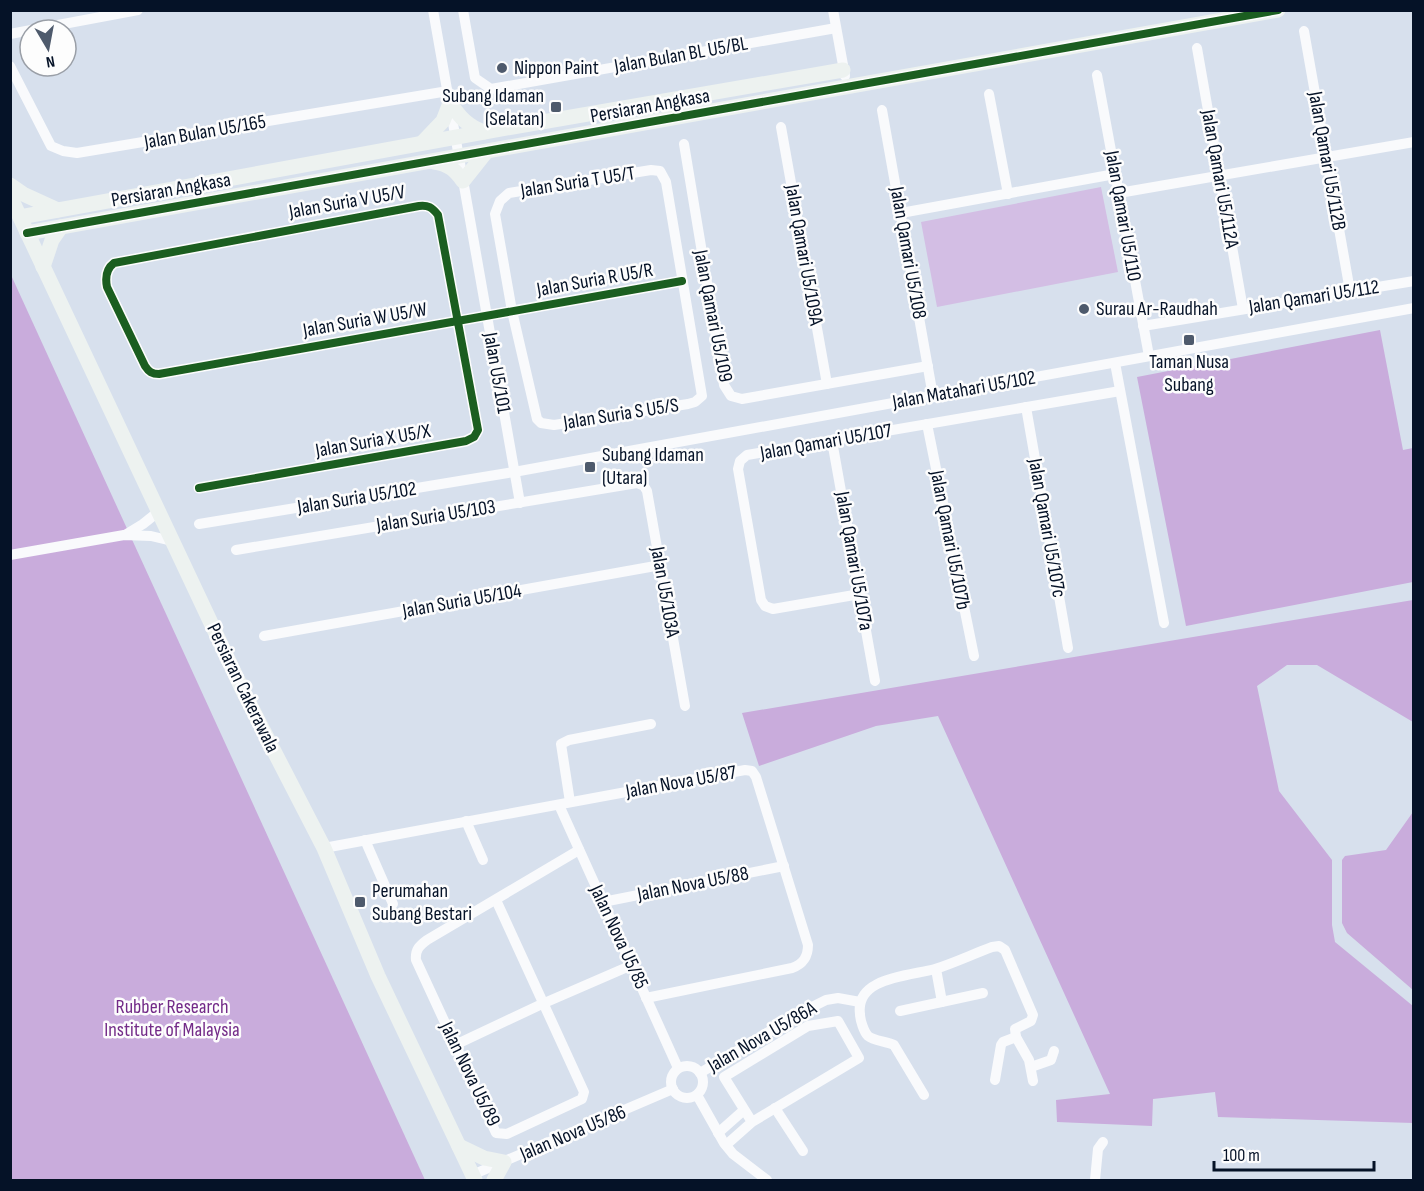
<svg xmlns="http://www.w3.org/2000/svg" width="1424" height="1191" viewBox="0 0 1424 1191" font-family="'Sofia Sans Condensed',sans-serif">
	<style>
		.green { fill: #d3bee4 }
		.forest { fill: #c9acdc }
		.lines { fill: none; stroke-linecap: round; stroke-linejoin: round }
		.street { stroke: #f9fafc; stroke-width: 10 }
		.secondary { stroke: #edf2f0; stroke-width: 15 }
		.cycleway-casing { stroke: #fdfdfd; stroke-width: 11 }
		.cycleway { stroke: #1b5e20; stroke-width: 8 }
		.poi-dot { fill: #4e5a6c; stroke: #fdfdfd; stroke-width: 2 }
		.labels { text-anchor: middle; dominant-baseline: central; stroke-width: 5; stroke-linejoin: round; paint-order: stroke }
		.street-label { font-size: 20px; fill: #051227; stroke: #fdfdfd }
		.poi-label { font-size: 20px; fill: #051227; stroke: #fdfdfd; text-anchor: start }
		.park-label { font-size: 20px; fill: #732b88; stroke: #fdfdfd }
	</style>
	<rect width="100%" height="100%" fill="#d7e0ed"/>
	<!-- green -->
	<polygon class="green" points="1101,187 1118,272 937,307 921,222"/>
	<!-- forest -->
	<g class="forest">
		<polygon points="11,275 425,1180 11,1180"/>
		<polygon points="1380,330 1403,450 1413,448 1413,582 1186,626 1137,377"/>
		<polygon points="1413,600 1413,722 1317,665 1287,665 1257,686 1279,791 1332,860 1332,925 1335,942 1413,1006 1413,1123 1218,1117 1215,1092 1153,1099 1152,1126 1057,1122 1056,1100 1110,1094 938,716 876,726 759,766 742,713"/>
		<polygon points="1413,812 1413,990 1347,933 1342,923 1342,860 1345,856 1386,850"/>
	</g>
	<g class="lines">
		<!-- street -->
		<g class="street">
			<polyline points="433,10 520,503"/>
			<polyline points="463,10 475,78 491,89 836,28"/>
			<polyline points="833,10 845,76"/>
			<polyline points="1304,31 1350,291"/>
			<polyline points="10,34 138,10"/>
			<polyline points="1197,48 1243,309"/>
			<polyline points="10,66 51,146 63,151 77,153 448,91"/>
			<polyline points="1097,75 1149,356"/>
			<polyline points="989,94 1008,194"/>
			<polyline points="882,110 933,396"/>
			<polyline points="781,127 827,384"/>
			<polyline points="684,144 724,385 731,396 742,399 928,366"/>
			<polygon points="651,170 660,171 666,182 702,396 695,402 688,404 554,425 541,423 537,419 512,311 495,214 500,201 509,193"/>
			<polyline points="1119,193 1414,142"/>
			<polyline points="901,213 1115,174"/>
			<polyline points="1143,326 1414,281"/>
			<polyline points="1115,363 1164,623"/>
			<polyline points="1026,407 1068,648"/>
			<polyline points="927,424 974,656"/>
			<polyline points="832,441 875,681"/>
			<path d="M199,488L466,441L474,437L478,430L438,215C432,207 428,205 419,206L114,263C106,269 105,277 107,287L145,366C149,372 152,374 159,374C334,342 508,311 682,281"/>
			<polyline points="199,524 514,472 1414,308"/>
			<polyline points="125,535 143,524 158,512"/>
			<polyline points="236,550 637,483 644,486 647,491 685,706"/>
			<polyline points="10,555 124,535 151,536 172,541"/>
			<polyline points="860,594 773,609 765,606 761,600 738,469 740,461 747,455 1120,391"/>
			<polyline points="264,636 661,565"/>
			<polyline points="570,802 561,744 569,740 651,724"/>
			<polyline points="559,805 678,1068"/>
			<polyline points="466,821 483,860"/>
			<polyline points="365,840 393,904"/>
			<path d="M324,848L745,770L752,771L756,777L808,945C808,957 803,964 792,968L646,998"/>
			<path d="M496,900L584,1092L582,1099L507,1134L496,1133L416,960C415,950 419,946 427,940L579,850"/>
			<polyline points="603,902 784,866"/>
			<polyline points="936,969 942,1002"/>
			<polyline points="900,1011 983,993"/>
			<polyline points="455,1045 542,1004 632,965"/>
			<circle cx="687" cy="1082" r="16"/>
			<polyline points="1031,1067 1051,1060 1054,1051"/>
			<polyline points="700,1073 802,1012 826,1000 838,998 860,1002"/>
			<polyline points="995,1080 1001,1045 1003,1042 1016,1037"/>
			<polyline points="697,1095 724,1143 733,1154 767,1180"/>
			<path d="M924,1095L894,1045C886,1041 874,1041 868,1036C864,1032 860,1020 860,1014C855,977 910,976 935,969C954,963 973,954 992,947L999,946L1005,950L1033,1015L1031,1021L1015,1029L1016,1037L1029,1060L1033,1081"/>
			<polyline points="775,1108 803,1151"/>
			<polyline points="718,1133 744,1110"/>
			<polyline points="726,1145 752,1122 859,1058 838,1021 808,1026 724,1077 752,1122"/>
			<polyline points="472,1175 673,1089"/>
			<polyline points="1095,1180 1098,1149 1103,1142"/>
		</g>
		<!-- secondary -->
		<g class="secondary">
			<path d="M450,103C460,117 467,126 484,132"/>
			<polyline points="422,143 443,121 450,103"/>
			<path d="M434,162C449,164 455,170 463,181L486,152"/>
			<polyline points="10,185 23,194 58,210"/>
			<polyline points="10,196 243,691 324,848 378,976 475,1180"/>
			<polyline points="20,217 484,132 843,70"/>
			<polyline points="27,233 1278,10"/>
			<polyline points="43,267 52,240 61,227"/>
			<polyline points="459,1146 484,1158 504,1162 494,1180"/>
		</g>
		<!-- cycleway casing -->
		<g class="cycleway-casing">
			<g id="cycleway">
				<polyline points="27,233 1278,10"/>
				<path d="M199,488L466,441L474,437L478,430L438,215C432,207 428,205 419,206L114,263C106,269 105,277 107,287L145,366C149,372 152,374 159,374C334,342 508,311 682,281"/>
			</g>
		</g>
		<!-- cycleway -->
		<use href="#cycleway" class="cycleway"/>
	</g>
	<!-- markers -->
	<g class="poi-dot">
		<circle cx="502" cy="68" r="6"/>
		<rect x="550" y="101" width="12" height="12" rx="3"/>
		<circle cx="1084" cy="309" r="6"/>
		<rect x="1183" y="334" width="12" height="12" rx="3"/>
		<rect x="584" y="461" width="12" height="12" rx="3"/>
		<rect x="354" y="896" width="12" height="12" rx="3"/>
	</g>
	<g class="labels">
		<!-- street labels -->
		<g class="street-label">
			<text transform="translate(681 55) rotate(-10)">Jalan Bulan BL U5/BL</text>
			<text transform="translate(650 106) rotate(-10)">Persiaran Angkasa</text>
			<text transform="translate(205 132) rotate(-10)">Jalan Bulan U5/165</text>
			<text transform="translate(1327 161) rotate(80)">Jalan Qamari U5/112B</text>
			<text transform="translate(1220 179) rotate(80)">Jalan Qamari U5/112A</text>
			<text transform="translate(578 182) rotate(-9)">Jalan Suria T U5/T</text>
			<text transform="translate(171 190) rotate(-10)">Persiaran Angkasa</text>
			<text transform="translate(347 202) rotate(-10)">Jalan Suria V U5/V</text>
			<text transform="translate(1123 216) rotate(80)">Jalan Qamari U5/110</text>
			<text transform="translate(908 253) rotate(80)">Jalan Qamari U5/108</text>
			<text transform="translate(804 255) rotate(80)">Jalan Qamari U5/109A</text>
			<text transform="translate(595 280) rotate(-10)">Jalan Suria R U5/R</text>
			<text transform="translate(1314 297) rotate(-9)">Jalan Qamari U5/112</text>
			<text transform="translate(713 316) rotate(79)">Jalan Qamari U5/109</text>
			<text transform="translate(365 320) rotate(-10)">Jalan Suria W U5/W</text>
			<text transform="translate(497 373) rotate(80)">Jalan U5/101</text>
			<text transform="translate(964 390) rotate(-10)">Jalan Matahari U5/102</text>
			<text transform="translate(621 414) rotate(-9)">Jalan Suria S U5/S</text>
			<text transform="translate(373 441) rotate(-10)">Jalan Suria X U5/X</text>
			<text transform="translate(826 442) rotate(-10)">Jalan Qamari U5/107</text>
			<text transform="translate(357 498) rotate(-9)">Jalan Suria U5/102</text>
			<text transform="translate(436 516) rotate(-9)">Jalan Suria U5/103</text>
			<text transform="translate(1047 528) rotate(80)">Jalan Qamari U5/107c</text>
			<text transform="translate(950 540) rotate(79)">Jalan Qamari U5/107b</text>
			<text transform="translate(854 561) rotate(80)">Jalan Qamari U5/107a</text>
			<text transform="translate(665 592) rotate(80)">Jalan U5/103A</text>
			<text transform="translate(462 601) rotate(-10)">Jalan Suria U5/104</text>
			<text transform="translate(243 688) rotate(64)">Persiaran Cakerawala</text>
			<text transform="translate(681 782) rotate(-10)">Jalan Nova U5/87</text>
			<text transform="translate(693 884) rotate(-11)">Jalan Nova U5/88</text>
			<text transform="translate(619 937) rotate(65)">Jalan Nova U5/85</text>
			<text transform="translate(762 1037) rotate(-30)">Jalan Nova U5/86A</text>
			<text transform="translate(470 1074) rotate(64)">Jalan Nova U5/89</text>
			<text transform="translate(573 1133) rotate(-23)">Jalan Nova U5/86</text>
		</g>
		<!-- poi labels -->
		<g class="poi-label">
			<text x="514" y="68">Nippon Paint</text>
			<text x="544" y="96" text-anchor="end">Subang Idaman<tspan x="544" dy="23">(Selatan)</tspan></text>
			<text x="1096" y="309">Surau Ar-Raudhah</text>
			<text x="1189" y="362" text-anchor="middle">Taman Nusa<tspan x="1189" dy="23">Subang</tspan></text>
			<text x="602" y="455">Subang Idaman<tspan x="602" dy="23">(Utara)</tspan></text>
			<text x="372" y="891">Perumahan<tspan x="372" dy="23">Subang Bestari</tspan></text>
		</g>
		<!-- park labels -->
		<g class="park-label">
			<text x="172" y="1007">Rubber Research<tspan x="172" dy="23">Institute of Malaysia</tspan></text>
		</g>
	</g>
	<!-- border -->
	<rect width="1424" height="1191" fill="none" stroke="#051227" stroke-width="24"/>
	<!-- north arrow -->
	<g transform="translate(48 48) rotate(170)"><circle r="28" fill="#fdfdfd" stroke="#9a9fa7" stroke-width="1.5"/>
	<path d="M0-4.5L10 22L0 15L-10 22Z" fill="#4e5a6c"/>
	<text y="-9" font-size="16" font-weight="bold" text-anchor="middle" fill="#051227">N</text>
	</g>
	<!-- scale -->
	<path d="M1214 1161v9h160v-9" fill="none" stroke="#051227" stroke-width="3"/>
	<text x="1223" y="1161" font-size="18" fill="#051227" stroke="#fdfdfd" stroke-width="4.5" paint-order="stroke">100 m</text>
</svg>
